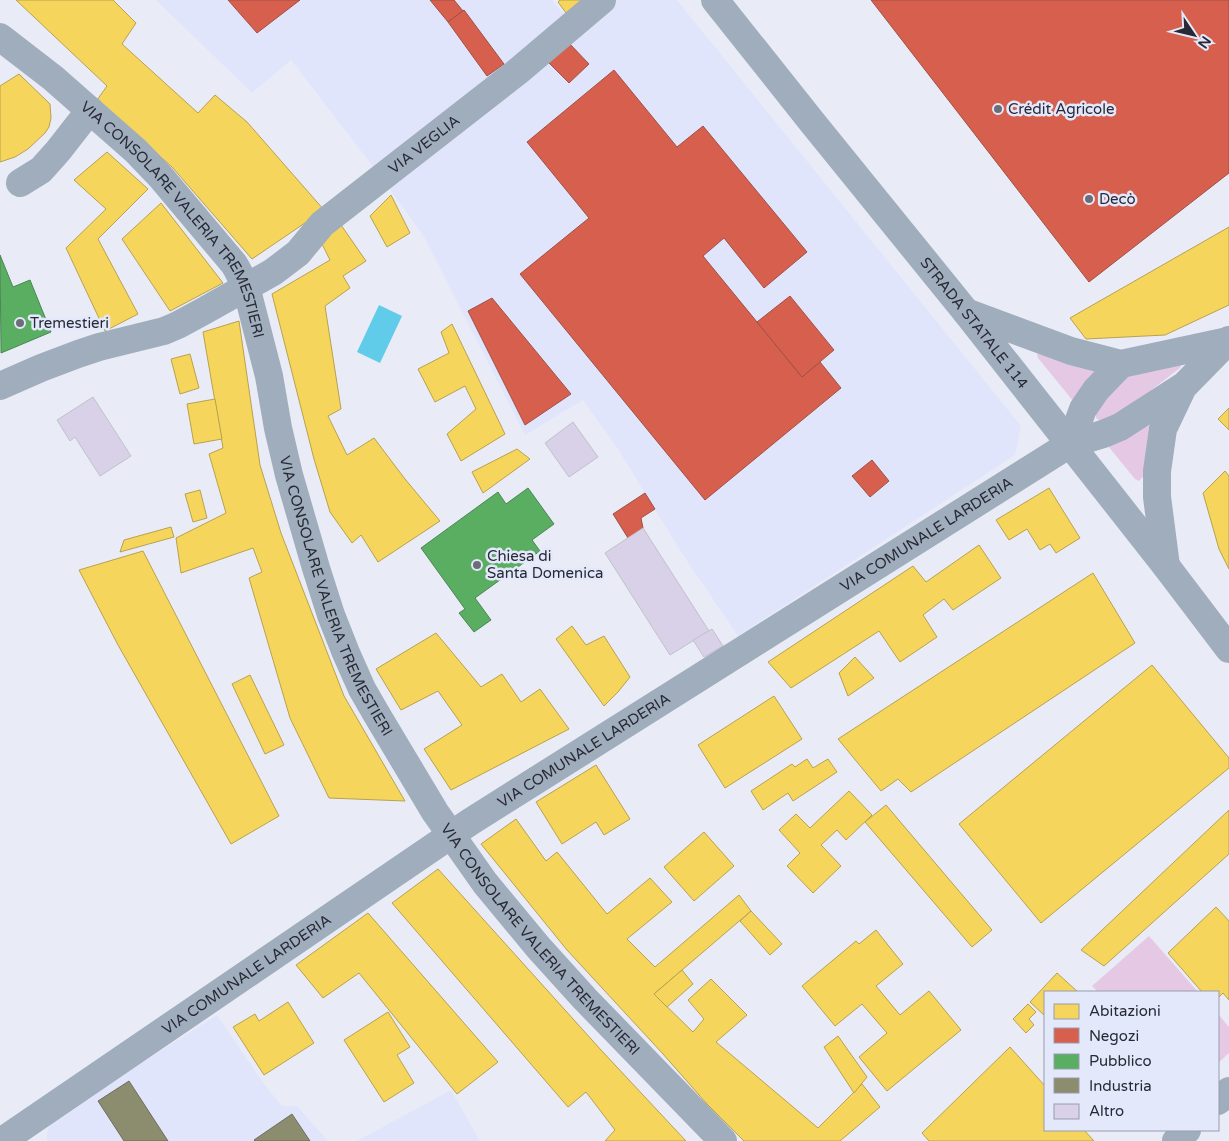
<svg xmlns="http://www.w3.org/2000/svg" width="1229" height="1141" viewBox="0 0 1229 1141" font-family="'Varela Round',sans-serif">
	<style>
		.built { fill: #e0e5fb }
		.green { fill: #e5c9e4 }
		.water { fill: #61cce9 }
		.homes { fill: #f6d55c; stroke: #b8a150 }
		.shops { fill: #d6604d; stroke: #a25046 }
		.public { fill: #5aae61; stroke: #4b8654 }
		.industry { fill: #8c8c6e; stroke: #6e6e5d }
		.building { fill: #d8d1e7; stroke: #c1c0cb }
		.lines { fill: none; stroke-linecap: round; stroke-linejoin: round }
		.minor { stroke: #9fadbc; stroke-width: 28 }
		.tertiary { stroke: #9fadbc; stroke-width: 28 }
		.primary { stroke: #9fadbd; stroke-width: 28 }
		.poi-dot { fill: #6b6d79; stroke: #e4e8fb; stroke-width: 2 }
		.labels { text-anchor: middle; dominant-baseline: central; stroke-width: 5; stroke-linejoin: round; paint-order: stroke }
		.poi-label { font-size: 15px; fill: #272935; stroke: #e4e8fb; text-anchor: start }
		.street-label { font-size: 15px; fill: #272935; stroke: #e4e8fb }
	</style>
	<rect width="100%" height="100%" fill="#e9ecf6"/>
	<!-- built -->
	<g class="built">
		<polygon points="156,0 552,0 565,16 583,0 677,0 1021,426 1015,455 738,636 681,552 618,449 583,400 525,435 423,235 378,173 291,60 252,93"/>
		<polygon points="217,1015 264,1084 282,1106 297,1106 328,1141 47,1141 47,1133 50,1124 55,1118"/>
		<polygon points="451,1090 480,1141 357,1141"/>
	</g>
	<!-- green -->
	<g class="green">
		<polygon points="1041,352 1100,366 1074,402 1038,358 1037,354"/>
		<path d="M1182,363L1180,368C1158,384 1126,413 1100,421L1096,418V412L1105,397L1128,376Z"/>
		<polygon points="1151,421 1152,425 1143,477 1139,481 1135,479 1108,446"/>
		<polygon points="1149,936 1198,992 1098,992 1092,986"/>
		<polygon points="1218,1014 1229,1027 1229,1053 1218,1063"/>
	</g>
	<!-- water -->
	<polygon class="water" points="379,305 402,316 380,363 357,352"/>
	<!-- homes -->
	<g class="homes">
		<polygon points="16,0 113,0 136,23 122,44 198,113 215,95 247,122 324,210 252,259 172,167 97,100 107,86"/>
		<polygon points="560,0 589,0 569,17 558,2"/>
		<polygon points="19,74 50,104 51,118 49,127 45,133 28,149 15,157 0,162 0,86"/>
		<polygon points="107,152 148,189 98,239 138,314 105,331 66,248 106,209 74,180"/>
		<polygon points="391,195 410,233 387,247 370,216"/>
		<polygon points="161,203 223,283 170,311 122,239"/>
		<polygon points="341,225 366,261 343,276 350,288 325,306 341,409 328,416 347,455 374,438 405,479 440,521 378,562 361,535 352,543 330,512 314,459 272,294 330,260 320,240"/>
		<polygon points="1229,227 1229,305 1165,335 1086,339 1070,318"/>
		<polygon points="239,321 260,465 281,533 344,696 405,801 329,798 290,718 249,578 262,572 253,548 181,573 176,538 226,513 209,454 223,448 203,332"/>
		<polygon points="452,324 505,434 461,461 447,434 476,409 465,386 435,402 418,369 449,353 441,332"/>
		<polygon points="190,354 199,388 180,394 171,359"/>
		<polygon points="215,399 222,439 194,444 187,404"/>
		<polygon points="1229,408 1229,430 1218,419"/>
		<polygon points="517,449 530,459 483,493 472,472"/>
		<polygon points="1225,471 1229,476 1229,569 1219,549 1203,493"/>
		<polygon points="1049,488 1080,538 1056,553 1050,544 1040,550 1027,529 1009,540 996,520"/>
		<polygon points="200,490 207,518 193,522 185,494"/>
		<polygon points="171,527 174,537 120,552 124,540"/>
		<polygon points="979,545 1001,578 953,610 944,599 923,615 937,637 900,662 879,631 791,688 768,662 913,566 926,582"/>
		<polygon points="143,551 279,816 231,844 118,645 79,570"/>
		<polygon points="1093,573 1135,643 911,792 898,779 881,791 838,739"/>
		<polygon points="572,626 586,645 604,636 630,677 618,692 604,706 556,639"/>
		<polygon points="436,633 481,687 502,674 521,702 540,689 569,729 451,790 424,749 462,725 438,691 401,710 376,669"/>
		<polygon points="855,657 874,678 848,696 839,673"/>
		<polygon points="1152,665 1229,758 1229,768 1041,923 959,824"/>
		<polygon points="250,675 284,745 265,754 232,684"/>
		<polygon points="774,696 802,739 725,788 698,745"/>
		<polygon points="807,759 813,768 828,759 837,772 793,801 788,793 763,810 751,791 792,764 795,767"/>
		<polygon points="596,765 630,819 604,835 596,822 562,844 536,802"/>
		<polygon points="849,791 872,815 846,840 837,830 821,845 841,866 813,893 787,866 800,853 779,830 796,814 810,828"/>
		<polygon points="886,805 992,930 972,947 865,822"/>
		<polygon points="1229,810 1229,854 1104,966 1081,950"/>
		<polygon points="516,819 546,861 557,852 607,914 650,878 672,902 627,939 655,967 739,895 751,911 654,994 693,1032 704,1019 688,1000 711,979 747,1015 716,1042 818,1128 862,1084 880,1107 840,1141 744,1141 707,1104 663,1054 567,950 481,844"/>
		<polygon points="704,832 734,866 694,901 664,867"/>
		<polygon points="438,869 601,1050 686,1141 605,1141 615,1130 586,1092 568,1107 392,903"/>
		<polygon points="1216,907 1229,921 1229,1000 1223,993 1218,998 1218,992 1202,992 1168,953"/>
		<polygon points="751,911 782,944 770,955 740,921"/>
		<polygon points="368,913 498,1062 457,1094 359,973 323,998 296,965"/>
		<polygon points="876,930 903,964 876,986 900,1015 929,991 961,1030 887,1091 859,1057 887,1033 862,1004 835,1026 802,986 856,941 859,944"/>
		<polygon points="682,970 693,984 667,1007 654,994"/>
		<polygon points="1057,973 1078,992 1045,992 1045,1016 1030,1002"/>
		<polygon points="288,1002 314,1043 264,1075 233,1027 255,1014 259,1021"/>
		<polygon points="1028,1004 1036,1012 1029,1019 1034,1025 1026,1033 1013,1019"/>
		<polygon points="388,1012 410,1047 397,1055 414,1083 384,1102 344,1040"/>
		<polygon points="838,1036 867,1077 854,1093 824,1047"/>
		<polygon points="1010,1047 1045,1086 1045,1130 1084,1130 1094,1141 929,1141 922,1133"/>
	</g>
	<!-- shops -->
	<g class="shops">
		<polygon points="228,0 300,0 257,33"/>
		<polygon points="430,0 454,0 463,11 448,22"/>
		<polygon points="871,0 1229,0 1229,173 1089,282"/>
		<polygon points="464,10 504,64 487,76 448,22"/>
		<polygon points="568,42 589,64 569,83 547,61"/>
		<polygon points="614,70 677,147 703,126 807,252 764,288 724,238 703,256 802,377 820,362 841,388 705,500 520,274 589,218 527,142"/>
		<polygon points="790,296 834,350 802,377 757,322"/>
		<polygon points="492,298 571,394 525,425 468,311"/>
		<polygon points="872,460 889,481 870,497 852,476"/>
		<polygon points="645,493 655,509 641,518 643,528 628,538 613,514"/>
	</g>
	<!-- public -->
	<g class="public">
		<polygon points="0,255 13,287 30,280 51,332 1,353"/>
		<polygon points="528,488 554,524 532,540 540,551 475,598 491,620 474,632 459,613 465,609 421,548 498,492 506,504"/>
	</g>
	<!-- industry -->
	<g class="industry">
		<polygon points="129,1081 168,1141 124,1141 98,1101"/>
		<polygon points="292,1114 310,1141 255,1141 254,1140"/>
	</g>
	<!-- building -->
	<g class="building">
		<polygon points="93,397 131,456 100,476 75,437 70,441 57,420"/>
		<polygon points="573,422 598,457 569,477 545,443"/>
		<polygon points="643,528 709,631 670,655 605,553"/>
		<polygon points="712,629 723,646 704,657 693,640"/>
	</g>
	<g class="lines">
		<!-- minor -->
		<g class="minor">
			<path id="s1" d="M0,37L53,78L136,151L160,176L234,264C241,275 245,286 249,298L269,376L278,428L289,475L316,568L331,615L346,653L362,689L377,715L435,812L485,883L538,947L585,999L723,1141"/>
			<polyline points="20,183 41,170 58,151 90,110"/>
			<path id="s2" d="M0,386L41,368L78,354L99,347L164,331L178,325L202,312L273,272L298,253L322,224L517,72L602,0"/>
			<polyline points="1218,1101 1229,1091"/>
			<path id="s3" d="M2,1141L470,822L1070,444"/>
			<polyline points="1176,1141 1187,1130"/>
		</g>
		<!-- tertiary -->
		<g class="tertiary">
			<polyline points="966,312 1071,351 1121,364 1228,341"/>
			<polyline points="1070,444 1103,434 1120,427 1182,387"/>
			<polyline points="1070,444 1083,409 1096,390 1121,364"/>
			<polyline points="1166,566 1157,497 1157,471 1163,429 1183,387 1229,340"/>
		</g>
		<!-- primary -->
		<path class="primary" id="s4" d="M715,0L812,122L966,312L1166,566L1229,649"/>
	</g>
	<!-- markers -->
	<g class="poi-dot">
		<circle cx="998" cy="109" r="5"/>
		<circle cx="1089" cy="199" r="5"/>
		<circle cx="20" cy="323" r="5"/>
		<circle cx="477" cy="565" r="5"/>
	</g>
	<g class="labels">
		<!-- poi labels -->
		<g class="poi-label">
			<text x="1008" y="109">Crédit Agricole</text>
			<text x="1099" y="199">Decò</text>
			<text x="30" y="323">Tremestieri</text>
			<text x="487" y="556">Chiesa di<tspan x="487" dy="17">Santa Domenica</tspan></text>
		</g>
		<!-- street labels -->
		<g class="street-label">
			<text stroke="none"><textPath href="#s2" startOffset="496">VIA VEGLIA</textPath></text>
			<text stroke="none"><textPath href="#s1" startOffset="256">VIA CONSOLARE VALERIA TREMESTIERI</textPath></text>
			<text stroke="none"><textPath href="#s4" startOffset="414">STRADA STATALE 114</textPath></text>
			<text stroke="none"><textPath href="#s3" startOffset="1106">VIA COMUNALE LARDERIA</textPath></text>
			<text stroke="none"><textPath href="#s1" startOffset="676">VIA CONSOLARE VALERIA TREMESTIERI</textPath></text>
			<text stroke="none"><textPath href="#s3" startOffset="701">VIA COMUNALE LARDERIA</textPath></text>
			<text stroke="none"><textPath href="#s1" startOffset="1081">VIA CONSOLARE VALERIA TREMESTIERI</textPath></text>
			<text stroke="none"><textPath href="#s3" startOffset="296">VIA COMUNALE LARDERIA</textPath></text>
		</g>
	</g>
	<!-- legend -->
	<rect x="1044" y="991" width="175" height="140" fill="#e4e8fb" stroke="#989cac"/>
	<rect x="1054" y="1004" width="25" height="15" fill="#f6d55c" stroke="#989cac"/>
	<text x="1089" y="1016" font-size="15" fill="#272935">Abitazioni</text>
	<rect x="1054" y="1028" width="25" height="15" fill="#d6604d" stroke="#989cac"/>
	<text x="1089" y="1041" font-size="15" fill="#272935">Negozi</text>
	<rect x="1054" y="1054" width="25" height="15" fill="#5aae61" stroke="#989cac"/>
	<text x="1089" y="1066" font-size="15" fill="#272935">Pubblico</text>
	<rect x="1054" y="1078" width="25" height="15" fill="#8c8c6e" stroke="#989cac"/>
	<text x="1089" y="1091" font-size="15" fill="#272935">Industria</text>
	<rect x="1054" y="1104" width="25" height="15" fill="#d8d1e7" stroke="#989cac"/>
	<text x="1089" y="1116" font-size="15" fill="#272935">Altro</text>
	<!-- north arrow -->
	<g transform="translate(1194 35) rotate(125)" stroke="#e4e8fb" stroke-width="4" paint-order="stroke">
	<path d="M0-4L9 19L0 12L-9 19Z" fill="#272935"/>
	<text y="-8" font-size="14" font-weight="bold" text-anchor="middle" fill="#272935">N</text>
	</g>
</svg>
